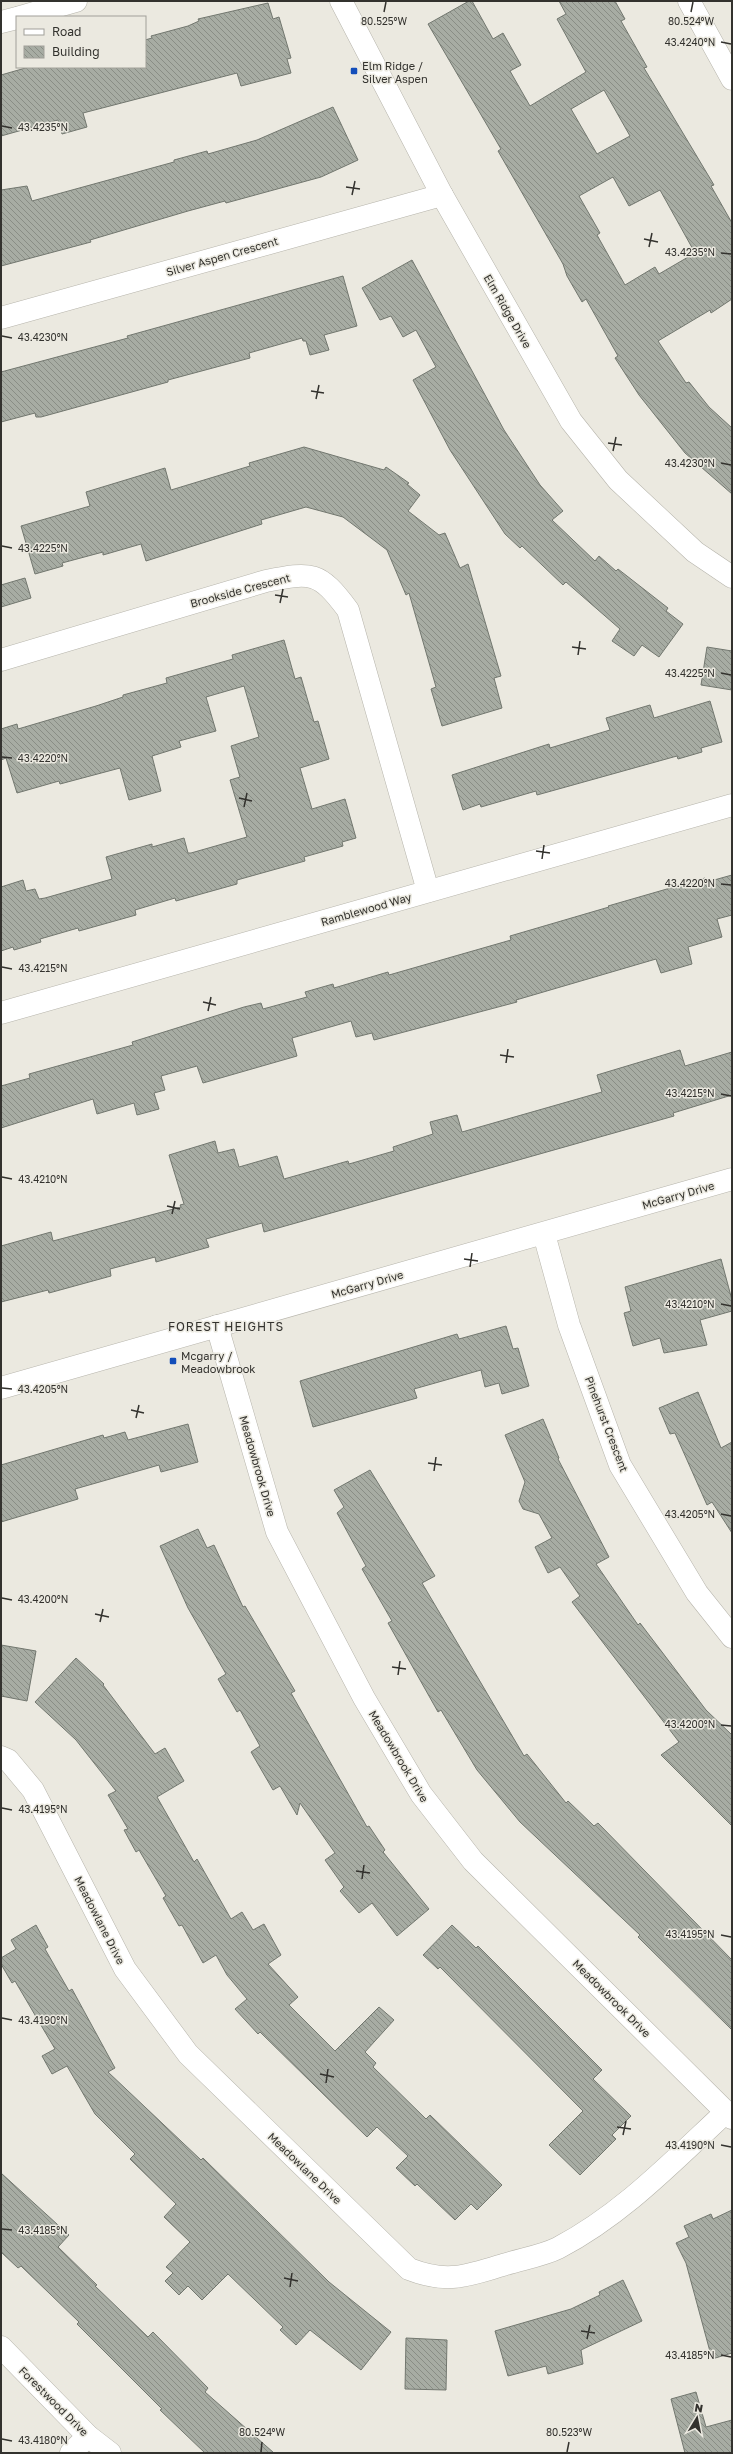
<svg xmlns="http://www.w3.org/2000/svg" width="733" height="2454" viewBox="0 0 733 2454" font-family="'Golos Text',sans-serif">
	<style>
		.building { fill: url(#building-back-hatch); stroke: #72776f; fill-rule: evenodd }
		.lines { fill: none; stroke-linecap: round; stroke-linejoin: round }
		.minor-casing { stroke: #b6b4ab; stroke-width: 23 }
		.tertiary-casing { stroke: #b6b4ab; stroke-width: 23 }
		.minor { stroke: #fff; stroke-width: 22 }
		.tertiary { stroke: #fff; stroke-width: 22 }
		.ticks { fill: none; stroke: #33322e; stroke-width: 1.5 }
		.poi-dot { fill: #134eba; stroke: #ebe9e0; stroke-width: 1.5 }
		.labels { text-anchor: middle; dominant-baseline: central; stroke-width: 3; stroke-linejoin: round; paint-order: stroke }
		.poi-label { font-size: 11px; fill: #33322e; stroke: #ebe9e0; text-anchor: start }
		.street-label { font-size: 11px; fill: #33322e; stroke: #ebe9e0 }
		.neighbourhood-label { font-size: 12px; letter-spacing: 1px; fill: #33322e; stroke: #ebe9e0 }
		.ticks-label { font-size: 10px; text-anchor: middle; fill: #33322e; stroke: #ebe9e0; stroke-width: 3; stroke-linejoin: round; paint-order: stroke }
	</style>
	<defs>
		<pattern id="building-back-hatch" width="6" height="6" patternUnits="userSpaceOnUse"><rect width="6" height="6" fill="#a7aca3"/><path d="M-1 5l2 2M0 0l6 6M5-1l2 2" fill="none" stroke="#898d85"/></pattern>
	</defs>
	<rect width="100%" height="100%" fill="#ebe9e0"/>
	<!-- building -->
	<g class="building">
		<path d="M469,1H472L493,39L503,33L521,65L510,71L530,106L586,72L557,19L566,14L559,1H615L625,19L621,21L647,67L644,68L714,185L711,186L732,223V299L711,313L710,310L658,341L686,383L689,382L709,407L732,428V494L685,453L639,395L615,358L618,356L586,299L582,302L567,276L563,264L498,151L501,149L428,24ZM604,90L630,136L597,154L571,109ZM613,177L629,206L660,190L695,253L659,274L655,267L625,285L597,235L600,233L579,196Z"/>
		<polygon points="268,3 273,19 279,17 291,58 287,59 291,73 241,86 237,73 83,113 87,127 62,134 58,120 1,136 1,75 29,67 145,67 145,40 152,38 151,36 188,26 199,21 198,19"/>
		<polygon points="333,107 358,160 321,177 226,203 225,201 188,211 90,240 91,242 1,266 1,190 27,186 32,201 174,162 174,160 207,151 208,154 257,140"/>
		<polygon points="412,260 504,430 540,485 563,511 552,520 595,561 599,556 616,571 618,569 668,608 666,611 683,624 659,657 642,645 634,656 612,641 620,629 566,582 563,585 522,546 520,548 505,534 450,450 413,380 436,367 416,330 403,337 391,316 380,320 362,288"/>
		<polygon points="343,276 357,326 324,335 329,350 310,355 306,341 303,341 302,338 249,353 250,358 168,380 168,382 41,417 36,417 35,413 1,422 1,372 128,338 127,336"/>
		<polygon points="304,447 384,470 386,467 409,483 407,484 420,495 408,511 439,535 445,533 460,568 468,564 501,676 494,678 502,708 442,726 431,689 436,687 409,593 406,595 387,550 343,517 306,507 261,520 262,524 146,561 141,544 103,555 103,552 62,563 63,566 35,574 21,526 90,506 86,492 165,468 171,490 250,466 249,463"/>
		<polygon points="25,578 31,598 1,607 1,585"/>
		<polygon points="284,640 295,679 301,677 314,722 318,721 329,759 300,768 312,809 345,799 356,838 342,842 343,846 304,857 305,861 237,880 237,884 176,901 175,898 135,910 136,915 79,931 78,928 40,939 41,942 14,950 13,947 1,951 1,887 23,880 26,891 35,889 39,899 45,898 112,879 106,857 152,844 152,847 184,838 188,853 191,853 247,837 230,780 240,777 231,746 259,737 244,686 206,697 216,731 179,741 181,747 152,756 161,791 129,800 120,768 60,784 59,781 17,793 6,758 1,760 1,729 17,724 18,729 96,706 123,697 123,695 167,683 166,678 233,659 232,655"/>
		<polygon points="707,647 732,651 732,690 701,685"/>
		<polygon points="710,701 722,742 701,748 702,752 678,759 677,756 537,795 536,791 481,807 480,804 463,810 452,775 549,744 550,748 610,730 606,718 650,705 654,718"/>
		<polygon points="732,875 732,915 717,919 722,937 688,947 692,964 661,973 656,959 516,1000 517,1002 374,1040 372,1033 356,1037 351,1021 292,1038 297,1056 203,1083 197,1066 161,1076 165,1090 154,1093 159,1109 137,1115 134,1103 97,1114 93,1099 1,1128 1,1086 30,1078 29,1074 133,1045 132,1042 244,1007 261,1003 263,1009 307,997 305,992 333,984 334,988 388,972 389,975 511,940 510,936 609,907 608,906 705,878 707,882"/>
		<polygon points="680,1050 685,1066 732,1052 732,1095 673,1113 674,1116 264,1232 262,1223 206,1239 209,1247 156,1262 155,1257 110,1269 111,1276 49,1293 48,1290 1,1302 1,1246 51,1232 53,1241 181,1207 180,1205 184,1204 169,1155 215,1141 218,1153 234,1149 239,1167 277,1156 284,1179 348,1161 349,1164 394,1151 393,1147 433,1134 430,1122 457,1115 462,1132 602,1092 597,1075"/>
		<polygon points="721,1259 732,1300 732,1311 700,1320 707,1345 664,1353 660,1338 633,1346 624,1313 631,1311 625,1287"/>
		<polygon points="506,1326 513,1349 518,1348 529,1386 502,1394 499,1383 485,1387 481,1370 414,1389 417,1398 313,1427 300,1381 457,1334 459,1339"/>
		<polygon points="698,1392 721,1448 732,1442 732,1533 712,1502 707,1505 675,1433 670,1434 659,1408"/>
		<polygon points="543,1419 559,1458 558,1459 609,1557 596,1564 638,1625 640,1623 706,1710 732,1735 732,1826 661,1755 679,1742 572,1602 580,1596 560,1567 548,1573 535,1547 552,1538 539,1514 523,1509 519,1501 525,1482 505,1435"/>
		<polygon points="188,1424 198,1462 161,1472 159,1465 75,1489 78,1499 1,1522 1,1465 103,1435 104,1438 125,1432 128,1440"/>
		<polygon points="370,1470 435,1576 422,1583 524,1756 527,1754 566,1803 568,1801 594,1826 598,1823 732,1960 732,2030 638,1937 640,1935 520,1822 477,1770 441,1710 438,1712 388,1623 392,1621 362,1569 366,1566 337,1513 344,1507 334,1490"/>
		<polygon points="198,1529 207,1548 214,1545 243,1607 245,1606 295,1691 291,1693 367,1827 369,1826 385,1850 383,1852 429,1909 397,1936 372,1903 359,1913 340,1891 344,1887 325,1860 335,1853 300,1803 297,1815 280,1786 273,1790 251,1752 260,1746 240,1710 237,1712 218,1679 226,1674 188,1608 160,1546"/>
		<polygon points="1,1645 36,1651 27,1701 1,1696"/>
		<polygon points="76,1658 104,1684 103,1685 155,1754 165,1748 184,1781 157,1797 194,1862 197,1859 231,1919 242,1912 253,1930 264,1924 281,1955 268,1964 298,1997 289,2005 335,2051 379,2007 394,2020 365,2052 376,2063 373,2067 426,2119 430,2115 502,2185 477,2210 471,2204 455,2220 417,2184 415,2186 396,2168 408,2156 377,2127 367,2137 260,2032 258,2034 235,2009 247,1999 227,1975 216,1955 203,1963 182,1925 179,1926 163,1898 166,1896 139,1850 136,1852 124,1830 128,1829 108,1795 116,1791 76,1740 35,1702"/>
		<polygon points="36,1925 48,1947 45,1949 69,1991 72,1989 115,2068 108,2072 201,2160 203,2158 329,2282 391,2332 361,2370 310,2330 296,2345 280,2330 283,2327 228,2274 202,2300 188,2286 179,2295 165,2281 173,2273 166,2267 190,2242 164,2217 176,2204 130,2159 135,2154 95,2114 67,2066 52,2074 42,2056 55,2049 15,1981 12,1983 1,1964 1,1958 16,1949 11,1940"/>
		<polygon points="452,1925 476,1948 478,1946 602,2070 593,2079 631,2116 612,2135 616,2139 580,2175 549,2145 583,2111 440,1967 438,1969 423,1955"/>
		<polygon points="1,2173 69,2235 58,2247 97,2285 95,2286 148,2337 153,2332 208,2388 205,2392 274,2453 205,2453 160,2410 162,2409 77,2324 79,2322 21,2266 18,2268 1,2252"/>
		<polygon points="732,2210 732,2353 712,2359 686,2263 676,2243 689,2237 684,2226 711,2214 713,2219"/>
		<polygon points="623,2280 642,2321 581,2350 583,2364 548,2374 546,2366 508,2376 495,2331 571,2309 600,2295 599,2292"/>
		<polygon points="406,2338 447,2340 446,2390 405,2389"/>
		<polygon points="696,2392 706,2427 732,2420 732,2453 685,2453 671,2399"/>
	</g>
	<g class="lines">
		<!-- minor casing -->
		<g class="minor-casing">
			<g id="minor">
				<polyline points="341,1 442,195 571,421 618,480 695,552 732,577"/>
				<polyline points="689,1 732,79"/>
				<polyline points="20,17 76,1"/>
				<polyline points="1,22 17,18"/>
				<polyline points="1,318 442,195"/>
				<path d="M1,660L266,581C312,572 319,571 348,610L428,891"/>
				<polyline points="1,1013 732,805"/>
				<polyline points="544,1234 569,1325 620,1465 697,1593 732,1637"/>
				<polyline points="217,1326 277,1532 364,1698 421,1794 473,1861 732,2118"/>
				<path d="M1,1757L8,1760L33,1790L125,1969L188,2054L409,2269C448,2284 465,2276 503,2265C521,2259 542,2256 558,2248C623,2214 673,2161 726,2112"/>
				<polyline points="1,2347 88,2436 110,2453"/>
				<polyline points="71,2453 88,2436"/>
			</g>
		</g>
		<!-- tertiary casing -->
		<g class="tertiary-casing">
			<polyline id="tertiary" points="1,1388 732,1179"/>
		</g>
		<!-- minor -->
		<use href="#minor" class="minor"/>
		<!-- tertiary -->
		<use href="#tertiary" class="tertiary"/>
	</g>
	<!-- ticks -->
	<path class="ticks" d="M384,12L386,2M691,12L693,2M721,42L731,44M2,126L12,128M346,187L360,189M352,195L355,181M644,239L658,242M649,247L652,233M721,253L731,254M2,336L12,338M311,391L324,393M316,399L319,385M608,443L622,445M613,451L616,437M721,463L731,465M2,546L12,548M275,595L288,597M280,603L283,589M572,647L586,649M578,655L580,641M721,673L731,675M2,757L12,758M239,798L252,801M244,807L247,793M536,851L550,853M542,859L544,845M721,884L731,885M2,967L12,969M203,1002L216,1005M208,1011L211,997M500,1055L514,1057M506,1063L508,1049M721,1094L731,1096M2,1177L12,1179M167,1206L180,1209M172,1214L175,1201M464,1259L478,1261M470,1267L472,1253M721,1304L731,1306M2,1388L12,1389M131,1410L144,1413M136,1418L139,1405M428,1463L442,1465M434,1471L436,1457M721,1514L731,1516M2,1598L12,1600M95,1614L109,1617M100,1622L103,1609M392,1667L406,1669M398,1675L400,1661M721,1725L731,1726M2,1808L12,1810M356,1871L370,1873M362,1879L364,1865M721,1935L731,1937M2,2018L12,2020M320,2074L334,2077M326,2083L328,2069M617,2127L631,2129M623,2135L626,2121M721,2145L731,2147M2,2229L12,2230M284,2278L298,2281M290,2287L292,2273M581,2331L595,2333M587,2339L590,2325M721,2355L731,2357M2,2439L12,2441M261,2452L262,2442M567,2452L569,2442"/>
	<!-- markers -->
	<g class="poi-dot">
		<rect x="350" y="67" width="8" height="8" rx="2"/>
		<rect x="169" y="1357" width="8" height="8" rx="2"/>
	</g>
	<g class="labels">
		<!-- poi labels -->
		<g class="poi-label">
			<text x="362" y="65">Elm Ridge /<tspan x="362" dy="13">Silver Aspen</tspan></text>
			<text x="181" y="1355">Mcgarry /<tspan x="181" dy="13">Meadowbrook</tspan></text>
		</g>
		<!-- street labels -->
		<g class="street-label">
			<text transform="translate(222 256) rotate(-16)">Silver Aspen Crescent</text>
			<text transform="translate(508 311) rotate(60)">Elm Ridge Drive</text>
			<text transform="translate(240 590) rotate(-15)">Brookside Crescent</text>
			<text transform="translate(366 909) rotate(-16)">Ramblewood Way</text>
			<text transform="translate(678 1195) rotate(-16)">McGarry Drive</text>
			<text transform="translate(367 1284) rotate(-16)">McGarry Drive</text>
			<text transform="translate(607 1424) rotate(69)">Pinehurst Crescent</text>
			<text transform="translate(258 1466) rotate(74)">Meadowbrook Drive</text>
			<text transform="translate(399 1756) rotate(59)">Meadowbrook Drive</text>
			<text transform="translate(100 1920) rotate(63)">Meadowlane Drive</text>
			<text transform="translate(612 1998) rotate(45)">Meadowbrook Drive</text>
			<text transform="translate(305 2168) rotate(44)">Meadowlane Drive</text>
			<text transform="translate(54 2401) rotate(45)">Forestwood Drive</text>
		</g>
		<!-- neighbourhood labels -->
		<g class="neighbourhood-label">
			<text x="226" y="1326">FOREST HEIGHTS</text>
		</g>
	</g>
	<g class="ticks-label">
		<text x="384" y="25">80.525°W</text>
		<text x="691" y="25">80.524°W</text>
		<text x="690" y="46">43.4240°N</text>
		<text x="43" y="131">43.4235°N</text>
		<text x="690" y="256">43.4235°N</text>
		<text x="43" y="341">43.4230°N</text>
		<text x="690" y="467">43.4230°N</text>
		<text x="43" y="552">43.4225°N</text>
		<text x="690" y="677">43.4225°N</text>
		<text x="43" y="762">43.4220°N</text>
		<text x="690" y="887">43.4220°N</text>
		<text x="43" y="972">43.4215°N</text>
		<text x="690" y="1097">43.4215°N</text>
		<text x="43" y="1183">43.4210°N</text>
		<text x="690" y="1308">43.4210°N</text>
		<text x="43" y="1393">43.4205°N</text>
		<text x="690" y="1518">43.4205°N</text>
		<text x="43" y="1603">43.4200°N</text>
		<text x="690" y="1728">43.4200°N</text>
		<text x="43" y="1813">43.4195°N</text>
		<text x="690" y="1938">43.4195°N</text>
		<text x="43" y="2024">43.4190°N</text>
		<text x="690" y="2149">43.4190°N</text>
		<text x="43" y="2234">43.4185°N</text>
		<text x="690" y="2359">43.4185°N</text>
		<text x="262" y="2436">80.524°W</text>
		<text x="569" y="2436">80.523°W</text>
		<text x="43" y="2444">43.4180°N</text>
	</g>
	<!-- border -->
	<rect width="733" height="2454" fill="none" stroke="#33322e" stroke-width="4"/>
	<!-- legend -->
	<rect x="16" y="16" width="130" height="52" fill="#ebe9e0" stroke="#a1a099"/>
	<rect x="24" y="29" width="20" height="6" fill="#ffffff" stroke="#a1a099"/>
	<text x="52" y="36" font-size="12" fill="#33322e">Road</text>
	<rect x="24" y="46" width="20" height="12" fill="url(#building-back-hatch)" stroke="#a1a099"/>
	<text x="52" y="56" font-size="12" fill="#33322e">Building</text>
	<!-- north arrow -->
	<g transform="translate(697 2418) rotate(10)" stroke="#ebe9e0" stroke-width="3" paint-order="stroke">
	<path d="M0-3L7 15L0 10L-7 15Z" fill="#33322e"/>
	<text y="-6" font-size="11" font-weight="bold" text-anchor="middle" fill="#33322e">N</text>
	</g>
</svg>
